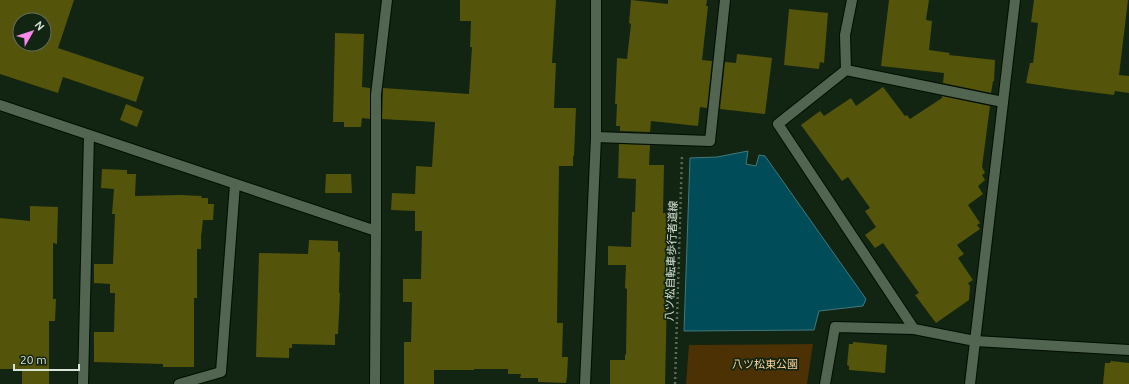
<svg xmlns="http://www.w3.org/2000/svg" width="1129" height="384" viewBox="0 0 1129 384" font-family="Ubuntu,'Noto Sans JP',sans-serif">
	<style>
		.green { fill: #4b3104 }
		.water { fill: #004c58; stroke: #417a7e }
		.building { fill: #54540a; fill-rule: evenodd }
		.lines { fill: none; stroke-linecap: round; stroke-linejoin: round }
		.street-casing { stroke: #010d01; stroke-width: 12 }
		.secondary-casing { stroke: #010d01; stroke-width: 12 }
		.path { stroke: #5c6c5c; stroke-width: 2.5; stroke-dasharray: 2 3; stroke-linecap: butt }
		.street { stroke: #516550; stroke-width: 10 }
		.secondary { stroke: #516550; stroke-width: 10 }
		.labels { text-anchor: middle; dominant-baseline: central; stroke-width: 3.5; stroke-linejoin: round; paint-order: stroke }
		.street-label { font-size: 11px; fill: #d9e4d8; stroke: #122412 }
		.park-label { font-size: 11px; fill: #f9d099; stroke: #122412 }
	</style>
	<rect width="100%" height="100%" fill="#122412"/>
	<!-- green -->
	<polygon class="green" points="813,344 807,384 686,384 689,345"/>
	<!-- water -->
	<polygon class="water" points="748,151 746,164 756,166 759,155 765,156 866,299 863,306 819,311 814,330 684,331 690,158 717,157"/>
	<!-- building -->
	<g class="building">
		<path d="M0,0H74L58,48L144,77L136,102L63,77L58,93L0,74ZM20,20H44V44H20Z"/>
		<polygon points="460,0 556,0 552,63 556,63 554,108 576,108 574,156 573,156 573,166 559,166 557,323 563,323 562,357 568,357 567,376 566,383 538,382 538,378 520,378 521,374 508,374 508,369 474,369 474,370 434,370 434,384 404,384 404,342 411,342 412,302 403,302 403,279 421,279 422,231 415,231 415,211 391,210 392,193 415,194 416,166 432,167 435,122 382,119 383,88 469,94 472,47 470,47 471,21 460,21"/>
		<polygon points="631,0 668,4 668,0 707,0 706,6 708,6 702,60 712,61 707,108 700,107 698,126 651,121 650,132 620,131 620,126 616,126 617,104 615,104 617,58 627,59 631,24 629,23"/>
		<polygon points="889,0 929,0 926,20 932,21 929,50 950,53 949,55 995,60 994,81 993,81 991,93 943,83 944,73 881,66"/>
		<polygon points="1034,0 1128,0 1119,75 1129,76 1129,93 1115,91 1114,95 1066,89 1026,83 1030,63 1033,63 1038,23 1031,22"/>
		<polygon points="789,9 828,13 824,63 820,62 819,69 784,65"/>
		<polygon points="335,33 364,34 362,87 370,88 370,119 362,118 361,127 344,127 344,122 333,122"/>
		<polygon points="737,54 772,58 765,114 720,109 725,62 736,63"/>
		<polygon points="883,87 905,116 907,115 910,119 942,98 942,96 990,106 982,167 985,173 982,175 985,180 978,186 983,194 968,205 980,223 977,225 980,229 957,245 964,254 958,258 973,280 968,283 970,286 969,300 936,323 915,295 919,293 883,243 875,248 865,235 876,227 865,211 870,208 848,177 842,181 801,125 820,111 824,116 851,98 856,106"/>
		<polygon points="126,104 143,111 137,127 120,120"/>
		<polygon points="619,144 650,145 649,165 664,165 663,213 667,213 665,295 667,295 665,384 610,384 610,360 625,360 625,354 626,355 627,289 625,288 626,265 608,265 608,246 631,247 632,212 635,212 636,179 618,178"/>
		<polygon points="102,169 127,170 127,174 136,174 135,196 180,195 202,196 201,198 208,198 208,204 214,204 213,220 203,220 201,237 201,249 197,249 197,298 194,298 194,367 163,367 163,364 94,362 94,332 114,332 115,293 110,293 110,284 94,283 94,264 113,264 115,214 112,214 114,189 101,188"/>
		<polygon points="326,174 351,174 352,193 325,193"/>
		<polygon points="30,206 58,207 57,244 53,243 53,299 56,299 55,321 49,321 49,384 22,384 22,369 0,369 0,218 30,221"/>
		<polygon points="309,240 338,241 338,252 340,252 339,293 340,293 338,334 335,334 335,345 292,344 292,348 289,348 289,358 256,357 259,253 308,254"/>
		<polygon points="853,342 887,345 885,373 849,370 849,366 847,365 849,344 853,344"/>
		<polygon points="1111,361 1129,363 1129,384 1103,384 1105,363 1110,363"/>
	</g>
	<g class="lines">
		<!-- street casing -->
		<g class="street-casing">
			<g id="street">
				<polyline points="846,70 845,35 852,0"/>
				<polyline points="596,137 710,141 725,0"/>
				<polyline points="914,329 778,124 846,70 1003,102"/>
				<polyline points="83,384 89,135"/>
				<polyline points="179,384 221,372 235,184"/>
				<polyline points="375,384 376,231"/>
				<polyline points="585,384 596,137 596,0"/>
				<polyline points="825,384 835,327 914,329 975,341 1129,350"/>
				<polyline points="970,384 1015,0"/>
			</g>
		</g>
		<!-- secondary casing -->
		<g class="secondary-casing">
			<polyline id="secondary" points="0,105 376,231 376,95 387,0"/>
		</g>
		<!-- path -->
		<polyline class="path" points="675,384 682,155"/>
		<!-- street -->
		<use href="#street" class="street"/>
		<!-- secondary -->
		<use href="#secondary" class="secondary"/>
	</g>
	<g class="labels">
		<!-- street labels -->
		<g class="street-label">
			<text transform="translate(671 261) rotate(-88)">八ツ松自転車歩行者道線</text>
		</g>
		<!-- park labels -->
		<g class="park-label">
			<text x="765" y="364">八ツ松東公園</text>
		</g>
	</g>
	<!-- north arrow -->
	<g transform="translate(32 32) rotate(51)"><circle r="19" fill="#122412" stroke="#627161"/>
	<path d="M0-3L7 15L0 10L-7 15Z" fill="#f888ea"/>
	<text y="-6" font-size="11" font-weight="bold" text-anchor="middle" fill="#d9e4d8">N</text>
	</g>
	<!-- scale -->
	<path d="M14 364v6h65v-6" fill="none" stroke="#d9e4d8" stroke-width="2"/>
	<text x="20" y="364" font-size="12" fill="#d9e4d8" stroke="#122412" stroke-width="3" paint-order="stroke">20 m</text>
</svg>
